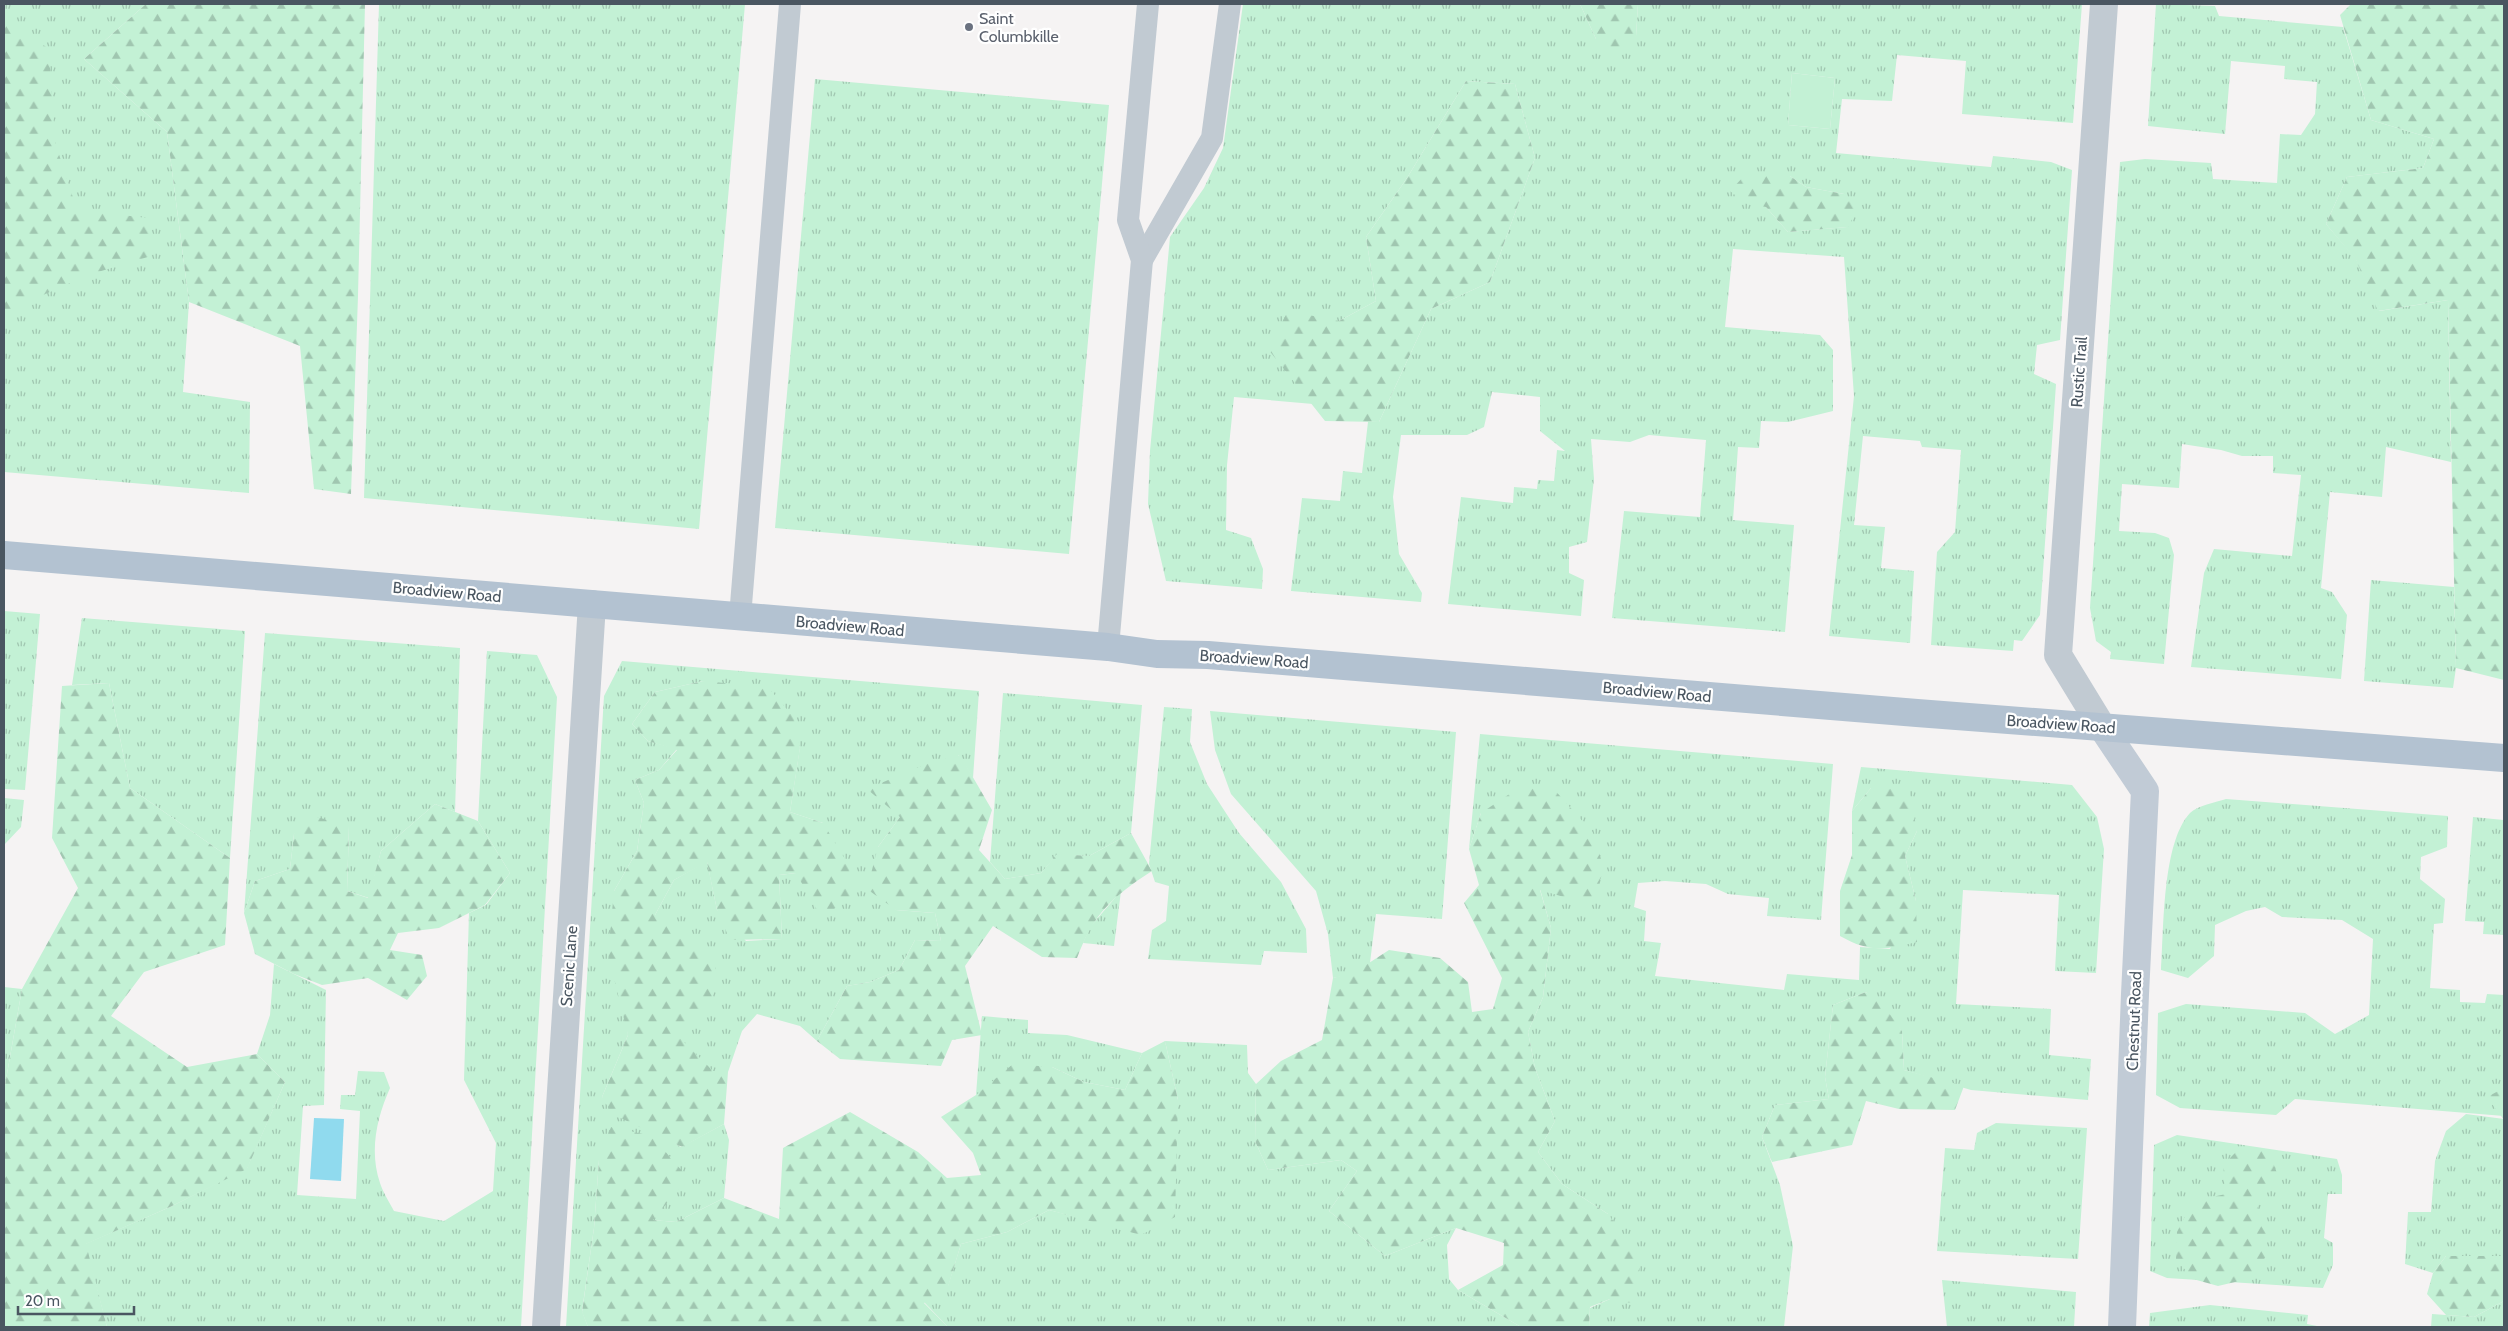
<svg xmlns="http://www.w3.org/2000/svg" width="2508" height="1331" viewBox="0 0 2508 1331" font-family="Cabin,sans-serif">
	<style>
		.grass { fill: url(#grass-tufts); fill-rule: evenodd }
		.forest { fill: url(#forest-firs) }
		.garden { fill: #c3f1d5 }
		.water { fill: #90daee }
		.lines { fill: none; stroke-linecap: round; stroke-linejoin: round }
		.lane { stroke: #c1cad2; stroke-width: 22 }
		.street { stroke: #c1cad2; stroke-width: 28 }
		.secondary { stroke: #c1cbd6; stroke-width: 28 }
		.primary { stroke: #b3c2d1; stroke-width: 28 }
		.worship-dot { fill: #6b7280; stroke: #fff; stroke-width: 2 }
		.labels { text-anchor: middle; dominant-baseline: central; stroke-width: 4.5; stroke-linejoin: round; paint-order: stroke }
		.worship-label { font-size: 16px; fill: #5b616d; stroke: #fff; text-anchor: start }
		.street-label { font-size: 16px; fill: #4a5661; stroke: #fff }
	</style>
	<defs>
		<pattern id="grass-tufts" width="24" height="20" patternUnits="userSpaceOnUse" patternTransform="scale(1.25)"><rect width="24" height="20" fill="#c3f1d5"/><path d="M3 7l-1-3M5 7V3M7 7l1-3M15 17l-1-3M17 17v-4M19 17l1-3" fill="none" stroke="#a0c6b0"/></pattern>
		<pattern id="forest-firs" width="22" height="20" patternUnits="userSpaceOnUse" patternTransform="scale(1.25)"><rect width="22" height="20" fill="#c3f1d5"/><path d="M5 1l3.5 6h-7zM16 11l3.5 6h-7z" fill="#a0c6b0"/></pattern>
	</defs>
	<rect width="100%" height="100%" fill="#f5f3f3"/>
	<!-- grass -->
	<g class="grass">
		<polygon points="4,4 146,4 84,59 167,132 189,302 183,392 250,402 249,493 4,472"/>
		<polygon points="379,4 745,4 699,529 364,498"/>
		<path d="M1243,4H1580L1596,39L1636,36L1638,4H2082L2073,123L1962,114L1966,61L1897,55L1892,101L1842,99L1836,153L1991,167L1993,156L2051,162L2072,170L2060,340L2037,345L2034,374L2056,384L2040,615L2022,641L2014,640L2013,651L1931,645L1937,552L1955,532L1961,450L1922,447L1920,441L1863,436L1854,525L1885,527L1881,568L1914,571L1910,643L1829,636L1854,396L1844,257L1733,249L1725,327L1820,335L1833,350V411L1788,422L1761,421L1759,448L1738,447L1733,520L1794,525L1785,632L1612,618L1624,511L1700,517L1706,440L1649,435L1630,442L1591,439L1594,479L1587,542L1569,547V573L1584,580L1581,616L1448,604L1461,497L1513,503L1514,487L1537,489L1538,480L1554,481L1557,450L1565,451L1540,431V397L1492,392L1484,427L1467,435H1401L1393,497L1399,554L1422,593L1421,602L1291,591L1302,498L1340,501L1343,471L1362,473L1368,422H1379L1431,309L1490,282L1535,158L1515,84L1466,81L1407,178L1366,237L1376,301L1339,321L1313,404L1234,397L1227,465L1226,530L1251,538L1263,569L1262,589L1166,581L1148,504L1150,451L1170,237L1204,188L1223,148ZM1792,73L1835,78L1830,129L1788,125ZM1790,176L1806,187L1844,194L1847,227L1788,232L1766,207Z"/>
		<polygon points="2156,4 2215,6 2219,16 2343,27 2371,120 2434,139 2423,168 2347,177 2326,224 2356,259 2379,311 2448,300 2451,462 2386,447 2382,497 2330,492 2321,588 2332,592 2347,615 2341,679 2191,667 2204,573 2214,549 2292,556 2301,475 2273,473 2273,456 2242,456 2221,450 2182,444 2179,488 2122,484 2119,531 2155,533 2169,538 2174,555 2164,664 2110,659 2111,652 2096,641 2090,608 2120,162 2145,159 2211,163 2213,179 2277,183 2280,134 2301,135 2315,114 2317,82 2284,79 2285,66 2231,61 2225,134 2148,126"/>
		<polygon points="815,79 1109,105 1069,554 775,528"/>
		<polygon points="2371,580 2454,587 2456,668 2453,688 2364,681"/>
		<polygon points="4,611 40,614 25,790 4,789"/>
		<polygon points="82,618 245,631 230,858 130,788 109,683 72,685"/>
		<polygon points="265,633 460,648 455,812 435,804 381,851 369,898 347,891 349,826 294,834 290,869 255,881 244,913"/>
		<path d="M487,651L537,655L557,697L521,1327H107L85,1244L170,1207L247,1168L285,1082L257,1054L270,1015L274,964L326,990L324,1105L303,1106L297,1195L356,1199L360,1111L340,1109L341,1095H355L358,1071L384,1072L390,1088C377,1117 369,1151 380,1183C383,1192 389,1202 394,1211L444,1221L493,1191L496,1143L464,1080L469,913L486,905L510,873L478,821Z"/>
		<polygon points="622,661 979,691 973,778 959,755 900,817 878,847 896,910 935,913 941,941 915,940 899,970 870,982 847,986 817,1041 800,1026 757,1014 742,1031 728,1072 713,1072 673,1032 655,915 674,880 707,861 717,910 746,941 782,939 779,875 796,873 823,823 790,812 800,747 703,681 655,692 632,724 648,741 677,749 659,770 635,780 644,803 637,851 614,891 628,1035 602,1097 681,1147 724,1124 729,1140 724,1198 676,1222 652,1220 599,1160 594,1228 582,1311 588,1327 566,1327 604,696"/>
		<polygon points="1003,693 1142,705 1131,833 1089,856 1057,855 1041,873 1005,879 990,862"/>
		<polygon points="1164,707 1192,709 1190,742 1207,784 1239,833 1281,882 1306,929 1307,953 1264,951 1261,965 1148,959 1152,930 1166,921 1169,886 1155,882 1149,864"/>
		<polygon points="1210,711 1456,732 1442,919 1376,914 1369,971 1333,978 1328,934 1316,891 1231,794 1215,750"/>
		<polygon points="1480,734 1833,764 1821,920 1767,916 1769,898 1728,894 1706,884 1665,881 1638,883 1634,907 1646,911 1644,941 1661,943 1655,976 1784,990 1787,974 1859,980 1860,947 1890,949 1916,901 1905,856 1917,831 1871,788 1852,811 1861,767 2072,785 2097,817 2104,849 2096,973 2055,971 2059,895 1963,890 1956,1004 2051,1009 2049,1055 2091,1059 2088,1100 1971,1090 1904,1070 1902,1031 1866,992 1833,1005 1825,1077 1829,1099 1775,1105 1762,1137 1780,1185 1793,1246 1784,1327 1589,1327 1590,1308 1610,1299 1608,1214 1562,1184 1538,1152 1555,1121 1535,1068 1528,1032 1543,997 1551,928 1540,889 1481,813 1469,849"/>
		<polygon points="4,798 24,800 21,827 4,845"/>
		<path d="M2226,799L2448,816L2447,847L2421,857L2420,879L2445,899L2443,923L2434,924L2430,988L2460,990V1002L2485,1003L2487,994L2504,995V1116L2295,1099L2276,1115L2180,1108L2156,1095L2158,1013L2186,1004L2305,1013L2335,1034L2369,1015L2373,939L2342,920L2282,917L2265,907L2246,911L2215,925L2214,956L2188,978L2161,970C2164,929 2162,843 2190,813C2197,806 2216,802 2226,799Z"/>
		<polygon points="2473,817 2504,820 2504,935 2483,934 2484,922 2465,921"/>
		<polygon points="1121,891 1114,946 1083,943 1090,927"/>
		<polygon points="4,987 22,989 4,1091"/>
		<polygon points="982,1016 1028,1020 1028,1033 1067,1035 1142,1053 1125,1090 1084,1082 1052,1067 976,1095"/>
		<polygon points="1165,1041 1247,1045 1248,1073 1256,1084 1255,1141 1268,1170 1341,1160 1357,1171 1329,1211 1385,1256 1456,1228 1447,1245 1449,1279 1458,1290 1521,1327 948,1327 924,1302 948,1286 961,1244 1007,1232 1049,1210 1093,1221 1178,1100"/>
		<polygon points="2466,1114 2504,1119 2504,1251 2503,1256 2446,1256 2433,1273 2405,1264 2408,1212 2431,1212 2435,1161 2446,1131"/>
		<polygon points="1996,1123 2087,1128 2078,1259 1937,1251 1945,1148 1974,1150 1977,1133"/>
		<polygon points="2177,1135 2337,1159 2342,1175 2342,1194 2328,1194 2324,1238 2333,1243 2333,1265 2323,1288 2167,1278 2150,1271 2154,1145"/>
		<polygon points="1942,1280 2076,1292 2074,1327 1947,1327"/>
		<polygon points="2504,1301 2504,1327 2431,1327 2432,1314 2474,1317"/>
		<polygon points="2210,1305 2308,1315 2307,1324 2322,1327 2149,1327 2150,1313"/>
	</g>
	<!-- forest -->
	<g class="forest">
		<polygon points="146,4 365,4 358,296 351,494 314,489 300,346 189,302 167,132 84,59"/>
		<polygon points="1580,4 1638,4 1636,36 1616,59 1596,39"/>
		<polygon points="2351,4 2504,4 2504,680 2456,668 2448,300 2378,311 2356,260 2326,224 2347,177 2423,168 2434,139 2371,120 2340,15"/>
		<polygon points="4,17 49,49 55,142 77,210 148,218 151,256 88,275 5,312"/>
		<polygon points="1466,81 1515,84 1535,158 1490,282 1431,309 1379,422 1325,421 1268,349 1288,311 1339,321 1376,301 1366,237 1407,178"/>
		<polygon points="1745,175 1790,176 1806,187 1844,194 1858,208 1848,227 1788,232 1766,207 1745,203 1730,191"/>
		<polygon points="703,681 768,687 794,718 800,748 790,812 823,823 848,864 855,896 821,917 796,873 779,875 782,939 730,940 717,910 707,862 674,880 655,915 716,959 712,1009 674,1032 713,1071 728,1072 724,1124 682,1147 612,1114 602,1097 628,1035 608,954 614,891 637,851 644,803 635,780 659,770 677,750 648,741 632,724 655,692"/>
		<polygon points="109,683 130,788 230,858 225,945 144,972 111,1016 187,1067 257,1054 285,1082 247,1169 170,1207 86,1244 107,1327 4,1327 4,1091 22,989 78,888 52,838 62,686"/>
		<path d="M960,755L992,810L979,850L1005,879L1041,873L1057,854L1089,856L1131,833L1152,871C1112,897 1094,913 1077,958L1042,957L993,926L965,966L982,1035L952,1040L941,1066L840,1059L817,1041L847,986L870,982L899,970L915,940L941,941L935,913L896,910L867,889L878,847L900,817L867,789L926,764Z"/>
		<polygon points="1526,783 1552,787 1593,833 1604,869 1591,905 1540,890 1551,928 1543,997 1528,1032 1535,1068 1555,1121 1538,1152 1562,1184 1608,1214 1642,1260 1631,1303 1610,1299 1590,1307 1589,1327 1521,1327 1458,1290 1503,1265 1504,1243 1456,1228 1385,1256 1329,1211 1357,1171 1341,1160 1268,1170 1255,1141 1256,1084 1281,1061 1322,1040 1333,978 1355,972 1389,950 1440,958 1468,982 1472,1012 1493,1009 1502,978 1464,903 1479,885 1469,849 1481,813"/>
		<path d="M1871,788L1909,789L1917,831L1905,856L1916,901L1917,942C1885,950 1870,953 1840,936V891L1852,855V811Z"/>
		<polygon points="435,804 478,821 510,873 485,905 439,928 398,933 390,950 422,955 427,976 407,1000 368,978 322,985 294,974 255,954 244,913 255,881 290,869 294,834 317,817 349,826 347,891 368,898 381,851"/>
		<polygon points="1866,992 1884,1006 1902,1031 1904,1070 1964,1086 1955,1110 1899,1109 1866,1101 1852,1145 1772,1162 1762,1137 1775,1105 1829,1099 1825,1077 1833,1005"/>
		<polygon points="1165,1041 1178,1100 1175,1217 1141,1235 1049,1210 1007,1232 961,1244 948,1287 924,1303 948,1327 588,1327 582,1312 594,1228 599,1160 611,1127 652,1136 688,1178 653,1220 676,1222 724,1198 779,1219 783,1148 850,1112 918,1152 947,1178 981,1175 973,1153 941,1117 976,1095 1013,1064 1052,1067 1084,1082 1125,1090 1142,1053"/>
		<polygon points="2504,1088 2504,1120 2487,1097"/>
		<polygon points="2241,1147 2269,1152 2280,1181 2261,1198 2257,1210 2265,1223 2268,1253 2252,1278 2218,1286 2193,1279 2176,1259 2177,1232 2193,1201 2226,1194 2223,1165"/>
		<polygon points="2504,1251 2504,1301 2474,1317 2446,1315 2427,1294 2433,1273 2446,1256 2502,1256"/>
	</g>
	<!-- garden -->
	<polygon class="garden" points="1792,73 1835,78 1830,129 1788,125"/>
	<!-- water -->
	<polygon class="water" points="314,1118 344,1119 341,1181 310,1179"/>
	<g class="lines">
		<!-- lane -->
		<g class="lane">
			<polyline points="1142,260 1212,138 1230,4"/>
			<polyline points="740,617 790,4"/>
			<polyline points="1108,647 1142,260 1128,220 1148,4"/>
		</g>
		<!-- street -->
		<g class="street">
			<polyline points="2102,727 2058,655 2104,4"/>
			<polyline points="546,1327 592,604"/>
		</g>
		<!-- secondary -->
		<polyline class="secondary" points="2102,727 2145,791 2135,994 2122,1327"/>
		<!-- primary -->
		<polyline class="primary" points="4,555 1108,647 1157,654 1208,655 1917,713 2504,758"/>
	</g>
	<!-- markers -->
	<circle class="worship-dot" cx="969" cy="27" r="5"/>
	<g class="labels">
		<!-- worship labels -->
		<g class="worship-label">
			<text x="979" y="18">Saint<tspan x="979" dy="18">Columbkille</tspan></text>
		</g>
		<!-- street labels -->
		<g class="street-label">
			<text transform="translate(2079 372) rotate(-86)">Rustic Trail</text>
			<text transform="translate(447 592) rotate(5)">Broadview Road</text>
			<text transform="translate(850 626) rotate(5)">Broadview Road</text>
			<text transform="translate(1254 659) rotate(4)">Broadview Road</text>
			<text transform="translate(1657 692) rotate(5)">Broadview Road</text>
			<text transform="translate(2061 724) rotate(4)">Broadview Road</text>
			<text transform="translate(569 966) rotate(-86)">Scenic Lane</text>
			<text transform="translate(2134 1021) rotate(-88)">Chestnut Road</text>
		</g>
	</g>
	<!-- border -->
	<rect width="2508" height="1331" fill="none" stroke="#4a5661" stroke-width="10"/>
	<!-- scale -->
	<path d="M18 1306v8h116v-8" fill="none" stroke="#4a5661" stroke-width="2.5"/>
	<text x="25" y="1306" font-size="15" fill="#4a5661" stroke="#ffffff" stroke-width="4" paint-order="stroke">20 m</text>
</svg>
